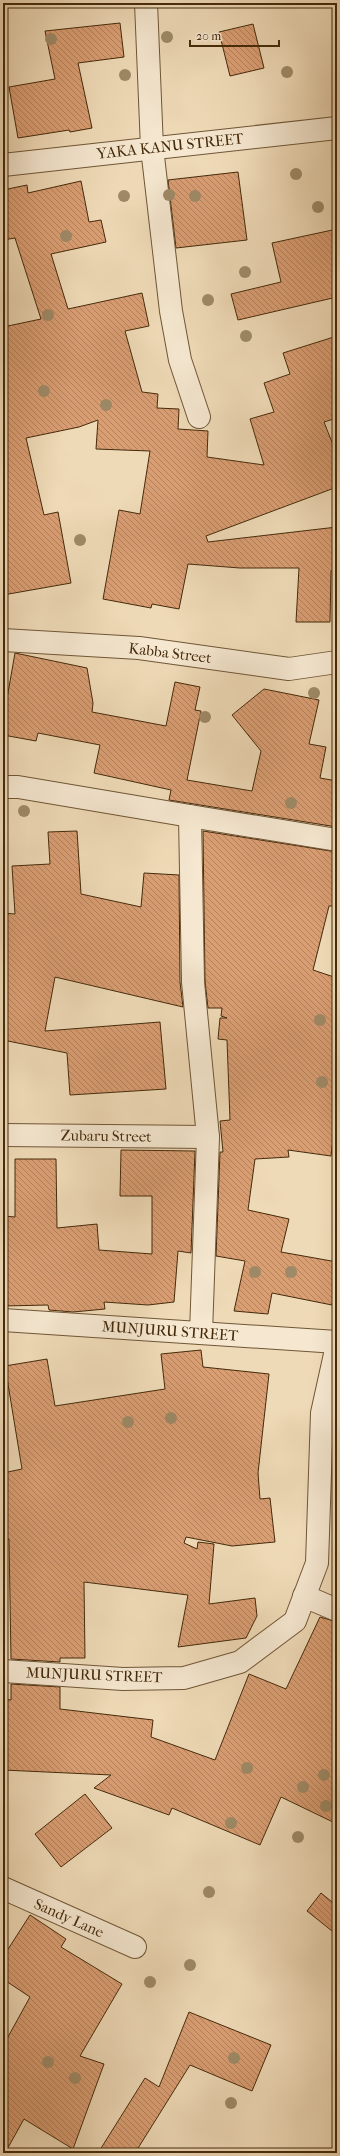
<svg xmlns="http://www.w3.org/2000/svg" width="340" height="2156" viewBox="0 0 340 2156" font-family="'IM FELL French Canon',serif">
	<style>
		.building { fill: url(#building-back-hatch); stroke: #452a0b }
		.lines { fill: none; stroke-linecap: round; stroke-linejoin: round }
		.minor-casing { stroke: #705636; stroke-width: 24 }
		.minor { stroke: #f5e7d0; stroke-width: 22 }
		.tree { fill: #9e8a67 }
		.labels { text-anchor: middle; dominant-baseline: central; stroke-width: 3; stroke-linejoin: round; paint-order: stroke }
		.street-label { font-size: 15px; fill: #452a0b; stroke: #f5e7d0 }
	</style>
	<defs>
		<pattern id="building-back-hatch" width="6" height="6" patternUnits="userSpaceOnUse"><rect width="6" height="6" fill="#da9e73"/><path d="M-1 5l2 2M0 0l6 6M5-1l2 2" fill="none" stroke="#b3815d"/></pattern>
	</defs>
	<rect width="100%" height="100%" fill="#efdab7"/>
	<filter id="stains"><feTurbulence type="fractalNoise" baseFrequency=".005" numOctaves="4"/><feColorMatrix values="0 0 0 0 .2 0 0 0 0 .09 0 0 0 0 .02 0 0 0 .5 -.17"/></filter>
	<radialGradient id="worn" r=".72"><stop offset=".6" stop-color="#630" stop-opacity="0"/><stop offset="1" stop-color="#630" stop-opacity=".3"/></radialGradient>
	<!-- building -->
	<g class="building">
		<polygon points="120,23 124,57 78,63 92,128 70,132 69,130 18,138 9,87 55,79 45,31"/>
		<polygon points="253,24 264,68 230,76 219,32"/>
		<polygon points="238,172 247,240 176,248 168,180"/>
		<polygon points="81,181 89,222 101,220 106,242 51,254 68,309 142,293 149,326 125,331 142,392 158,394 157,408 179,409 178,429 208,431 207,457 264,465 250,419 274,412 264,383 290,374 283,353 337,336 337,418 324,422 337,455 337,487 206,536 208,542 337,527 337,570 331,571 330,622 296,622 299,568 240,568 188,564 179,609 152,604 151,608 103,599 119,510 140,514 150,451 96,449 98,420 79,427 26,438 44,515 58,512 71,583 3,595 3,327 41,319 15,238 3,240 3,190 27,185 28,193"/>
		<polygon points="337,229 337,297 238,320 231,294 281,282 272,243"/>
		<polygon points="15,653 87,668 93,703 92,712 166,726 175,682 200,687 195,710 201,711 187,780 252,791 261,751 232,715 264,689 319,700 309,744 326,747 320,778 337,781 337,827 169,800 171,790 94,773 100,745 38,733 36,741 3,735 3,721"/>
		<polygon points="77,831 81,894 141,907 144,873 179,875 180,982 183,1007 55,977 45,1031 160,1022 166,1089 70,1095 67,1053 3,1040 3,913 15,914 12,866 50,864 48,832"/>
		<polygon points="203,831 337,852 337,906 329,906 313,970 337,978 337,1104 331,1156 288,1150 289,1157 255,1159 248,1210 289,1219 281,1252 337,1262 337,1281 332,1305 272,1293 268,1314 234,1311 245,1261 216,1256 220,1152 223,1152 220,1121 230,1120 227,1040 218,1039 220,1018 227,1018 221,1016 222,1008 208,1008 205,981"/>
		<polygon points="121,1150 195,1151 191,1253 178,1251 174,1302 148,1305 104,1302 105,1309 73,1312 49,1310 48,1305 3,1306 3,1216 15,1217 15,1159 56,1159 57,1228 97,1224 99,1250 152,1254 152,1196 120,1196"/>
		<polygon points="201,1350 203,1367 269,1374 258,1473 260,1499 270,1498 275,1542 232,1546 186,1537 184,1543 197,1549 198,1542 214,1544 209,1604 255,1598 257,1616 246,1638 178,1647 188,1595 84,1582 85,1658 60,1658 60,1662 11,1659 9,1539 3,1540 3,1473 22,1469 5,1366 47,1359 55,1406 165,1389 161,1354"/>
		<polygon points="320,1617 337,1622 337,1824 281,1797 260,1845 172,1808 169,1815 94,1788 111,1775 3,1770 3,1699 11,1700 11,1684 60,1687 60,1709 153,1720 151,1737 215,1760 249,1674 286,1689"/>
		<polygon points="85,1794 112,1828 61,1867 35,1834"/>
		<polygon points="321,1893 337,1906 337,1935 307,1911"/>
		<polygon points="30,1915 66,1939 61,1947 122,1984 80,2056 104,2064 73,2149 24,2119 5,2153 3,2153 3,2046 30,1997 3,1979 3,1957"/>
		<polygon points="189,2012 271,2045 252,2091 190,2065 135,2153 98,2153 145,2078 159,2087"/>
	</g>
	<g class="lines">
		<!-- minor casing -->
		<g class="minor-casing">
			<g id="minor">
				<polyline points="146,3 152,148 171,311 180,360 199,417"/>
				<polyline points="3,165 337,128"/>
				<polyline points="3,640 139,648 289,669 337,662"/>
				<polyline points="3,787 18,787 190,816 193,982 208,1137 201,1333"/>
				<polyline points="190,816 337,840"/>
				<polyline points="3,1135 208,1137"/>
				<polyline points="3,1320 337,1342"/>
				<polyline points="304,1596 337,1610"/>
				<polyline points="3,1671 123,1679 184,1678 240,1662 295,1621 317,1563 322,1413 337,1345"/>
				<polyline points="3,1888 135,1947"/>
			</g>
		</g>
		<!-- minor -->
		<use href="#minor" class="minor"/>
	</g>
	<!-- trees -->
	<g class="tree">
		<circle cx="167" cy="37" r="6"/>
		<circle cx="51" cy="39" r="6"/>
		<circle cx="287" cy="72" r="6"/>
		<circle cx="125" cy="75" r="6"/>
		<circle cx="296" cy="174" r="6"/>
		<circle cx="169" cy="195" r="6"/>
		<circle cx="124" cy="196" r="6"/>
		<circle cx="195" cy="196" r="6"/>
		<circle cx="318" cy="207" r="6"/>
		<circle cx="66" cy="236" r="6"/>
		<circle cx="245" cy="272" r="6"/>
		<circle cx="208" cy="300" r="6"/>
		<circle cx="48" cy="315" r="6"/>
		<circle cx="246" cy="336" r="6"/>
		<circle cx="44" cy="391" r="6"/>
		<circle cx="106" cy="405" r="6"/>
		<circle cx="80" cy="540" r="6"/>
		<circle cx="314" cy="693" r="6"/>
		<circle cx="205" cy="717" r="6"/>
		<circle cx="291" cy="803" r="6"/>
		<circle cx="24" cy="811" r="6"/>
		<circle cx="320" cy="1020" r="6"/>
		<circle cx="322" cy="1082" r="6"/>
		<circle cx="255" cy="1272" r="6"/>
		<circle cx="291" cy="1272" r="6"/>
		<circle cx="171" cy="1418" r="6"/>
		<circle cx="128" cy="1422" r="6"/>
		<circle cx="247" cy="1768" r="6"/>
		<circle cx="324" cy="1775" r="6"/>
		<circle cx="303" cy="1787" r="6"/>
		<circle cx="326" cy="1806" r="6"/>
		<circle cx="231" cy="1823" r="6"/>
		<circle cx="298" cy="1837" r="6"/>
		<circle cx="209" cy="1892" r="6"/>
		<circle cx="190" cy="1965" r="6"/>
		<circle cx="150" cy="1982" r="6"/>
		<circle cx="234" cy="2058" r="6"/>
		<circle cx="48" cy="2062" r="6"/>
		<circle cx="75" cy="2078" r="6"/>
		<circle cx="231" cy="2103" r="6"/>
	</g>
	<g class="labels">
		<!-- street labels -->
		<g class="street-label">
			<text transform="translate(170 146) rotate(-6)">YAKA KANU STREET</text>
			<text transform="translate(170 653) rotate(7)">Kabba Street</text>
			<text transform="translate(106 1136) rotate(1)">Zubaru Street</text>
			<text transform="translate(170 1331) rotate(4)">MUNJURU STREET</text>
			<text transform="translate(94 1675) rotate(2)">MUNJURU STREET</text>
			<text transform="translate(69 1918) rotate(24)">Sandy Lane</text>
		</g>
	</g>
	<!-- margin -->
	<rect width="340" height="2156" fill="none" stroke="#efdab7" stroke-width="16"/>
	<rect x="4" y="4" width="332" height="2148" fill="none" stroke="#452a0b" stroke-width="2"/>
	<rect x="8" y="8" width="324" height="2140" fill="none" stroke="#452a0b"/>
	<!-- scale -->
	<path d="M190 40v6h89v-6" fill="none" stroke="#452a0b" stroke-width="2"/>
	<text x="196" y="40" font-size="12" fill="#452a0b" stroke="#f5e7d0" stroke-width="3" paint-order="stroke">20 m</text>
	<rect width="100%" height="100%" filter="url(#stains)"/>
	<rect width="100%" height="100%" fill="url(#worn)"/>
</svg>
